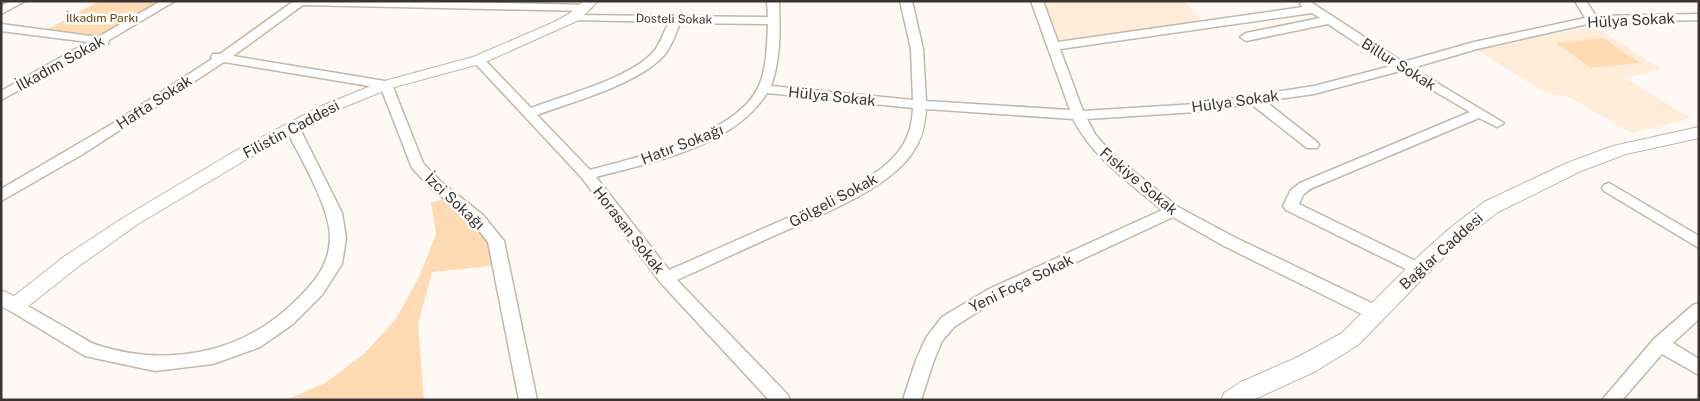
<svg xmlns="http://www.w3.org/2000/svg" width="1700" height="401" viewBox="0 0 1700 401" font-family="'Public Sans',sans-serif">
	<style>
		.built { fill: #ffedda }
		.green { fill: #ffdab2 }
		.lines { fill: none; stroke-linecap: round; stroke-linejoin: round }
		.minor-casing { stroke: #c2b7aa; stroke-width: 3 }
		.tertiary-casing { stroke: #c2b7aa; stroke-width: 2 }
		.secondary-casing { stroke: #c2b7aa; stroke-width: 2 }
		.minor { fill: #fff; fill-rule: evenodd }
		.tertiary { fill: #fff; fill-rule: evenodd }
		.secondary { fill: #fff; fill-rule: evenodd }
		.labels { text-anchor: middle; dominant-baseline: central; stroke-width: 5; stroke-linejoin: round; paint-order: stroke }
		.far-park-label { font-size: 12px; fill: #6b430c; stroke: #fff }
		.far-street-label { font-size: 12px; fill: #3a3530; stroke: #fff }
		.street-label { font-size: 15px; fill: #3a3530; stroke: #fff }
	</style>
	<rect width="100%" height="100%" fill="#fef9f4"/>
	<!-- built -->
	<g class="built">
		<polygon points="1037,1 1184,1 1205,24 1054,46"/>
		<polygon points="1594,26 1661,69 1625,78 1691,118 1632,133 1567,96 1546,93 1477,50"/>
	</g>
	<!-- green -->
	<g class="green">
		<polygon points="99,1 164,1 101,38 48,29"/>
		<polygon points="1603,38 1640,63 1591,68 1556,43"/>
		<polygon points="450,197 478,219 501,265 432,272 418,324 424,400 286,400 325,383 364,354 396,319 419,277 436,234 431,203"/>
	</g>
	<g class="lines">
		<!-- minor casing -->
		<g class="minor-casing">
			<g id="minor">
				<polygon points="11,1 25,1 1,14 1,6"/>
				<polygon points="161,1 175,1 109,40 108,44 102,44 1,100 1,91 88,42 1,31 1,24 98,37"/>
				<polygon points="294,1 427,1 585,5 591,8 585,11 303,5 233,56 391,82 423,163 441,182 483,215 504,241 537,400 519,400 488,242 473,223 431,188 412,168 381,88 224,62 83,154 1,201 1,189 112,124 212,59 211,57 213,54 220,54"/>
				<path d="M767,1H779C780,30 781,58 771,86L913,100L911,49L900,1H912L923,49L926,101L1070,110L1031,1H1043L1058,42L1303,7L1300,4L1302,2L1309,1L1403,62L1474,42L1585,18L1575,1H1586L1596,16L1699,14V20L1592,23L1477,49L1412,68L1504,123L1497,127L1479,118L1310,189L1303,195L1299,204L1424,265L1426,269L1424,273L1418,275L1286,210L1283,206L1291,190L1300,183L1470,112L1400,71L1314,94L1265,101L1317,142L1319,145L1317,148H1307L1251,104L1196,112L1087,119L1095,134L1112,154L1178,207L1236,238L1382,308L1385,313L1382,318L1376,319L1370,318L1224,246L1173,217L1001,297L954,327L942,341L934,360L921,400H903L916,360L926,338L942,317L989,289L1162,210C1129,182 1093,158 1073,119L926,109C925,125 922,139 913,152C889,189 818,216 778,234C744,249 711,265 677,280L788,395L790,400H769L660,282L582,178L472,60L474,57H482L531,108C564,95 633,78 655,50C661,42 664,31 669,22L574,20L570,19L568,17L570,15L768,17ZM1312,13L1320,18L1246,33L1240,37L1246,41L1328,24L1391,66L1314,86L1196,104L1083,111L1060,49ZM680,23L768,24C767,45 767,69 758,88C734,136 638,157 590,170L537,115C574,101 640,84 665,54C672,45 676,33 680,23ZM767,93L913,108C912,123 910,135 901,148C879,182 805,210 767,227C734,241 702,256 669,270L596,177C653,162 734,146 767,93Z"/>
				<path d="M292,123L299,127L342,213L346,238L342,264L322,295L293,324L260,347L213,364L155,371L85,356L9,310L7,306L9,302L15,300L21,302C38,312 56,322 73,332C81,336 89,343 97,345C165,367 238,355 291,305C311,286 329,268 330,239C331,208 299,156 285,127Z"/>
				<polygon points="1609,183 1699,236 1699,248 1604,191 1602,188 1604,185"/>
				<polygon points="1699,303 1699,319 1673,343 1699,359 1699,375 1662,354 1622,400 1602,400 1654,339 1693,305"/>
			</g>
		</g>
		<!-- tertiary casing -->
		<g class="tertiary-casing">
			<polygon id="tertiary" points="584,1 598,1 579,20 483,63 391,88 329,113 242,162 138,224 79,266 22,311 15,313 1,307 1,290 14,296 65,256 126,216 230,154 319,107 381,82 473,57 552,23 569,14"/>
		</g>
		<!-- secondary casing -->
		<g class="secondary-casing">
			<polygon id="secondary" points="1699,127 1699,138 1626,154 1581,171 1498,212 1464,238 1438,263 1358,345 1316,371 1253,400 1221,400 1224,393 1241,382 1298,357 1342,333 1422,253 1450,228 1484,202 1567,163 1613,146"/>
		</g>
		<!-- minor -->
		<use href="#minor" class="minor"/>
		<!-- tertiary -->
		<use href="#tertiary" class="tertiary"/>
		<!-- secondary -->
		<use href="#secondary" class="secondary"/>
	</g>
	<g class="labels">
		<!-- far-park labels -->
		<g class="far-park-label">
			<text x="102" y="18">İlkadım Parkı</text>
		</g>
		<!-- far-street labels -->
		<g class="far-street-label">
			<text transform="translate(674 19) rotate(1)">Dosteli Sokak</text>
		</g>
		<!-- street labels -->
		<g class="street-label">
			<text transform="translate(1631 20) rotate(-3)">Hülya Sokak</text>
			<text transform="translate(60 63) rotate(-29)">İlkadım Sokak</text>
			<text transform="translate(1399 64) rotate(32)">Billur Sokak</text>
			<text transform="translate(832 96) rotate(6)">Hülya Sokak</text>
			<text transform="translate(1235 101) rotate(-8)">Hülya Sokak</text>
			<text transform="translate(154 102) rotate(-33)">Hafta Sokak</text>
			<text transform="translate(291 129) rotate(-28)">Filistin Caddesi</text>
			<text transform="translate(682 144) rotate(-21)">Hatır Sokağı</text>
			<text transform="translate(1139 181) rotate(40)">Fıskiye Sokak</text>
			<text transform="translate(833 200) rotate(-28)">Gölgeli Sokak</text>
			<text transform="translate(455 201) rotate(43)">İzci Sokağı</text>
			<text transform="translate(629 230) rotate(52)">Horasan Sokak</text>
			<text transform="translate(1441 251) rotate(-42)">Bağlar Caddesi</text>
			<text transform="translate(1021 283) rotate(-26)">Yeni Foça Sokak</text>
		</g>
	</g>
	<!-- border -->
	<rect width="1700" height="401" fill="none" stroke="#3a3530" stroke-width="5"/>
</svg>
